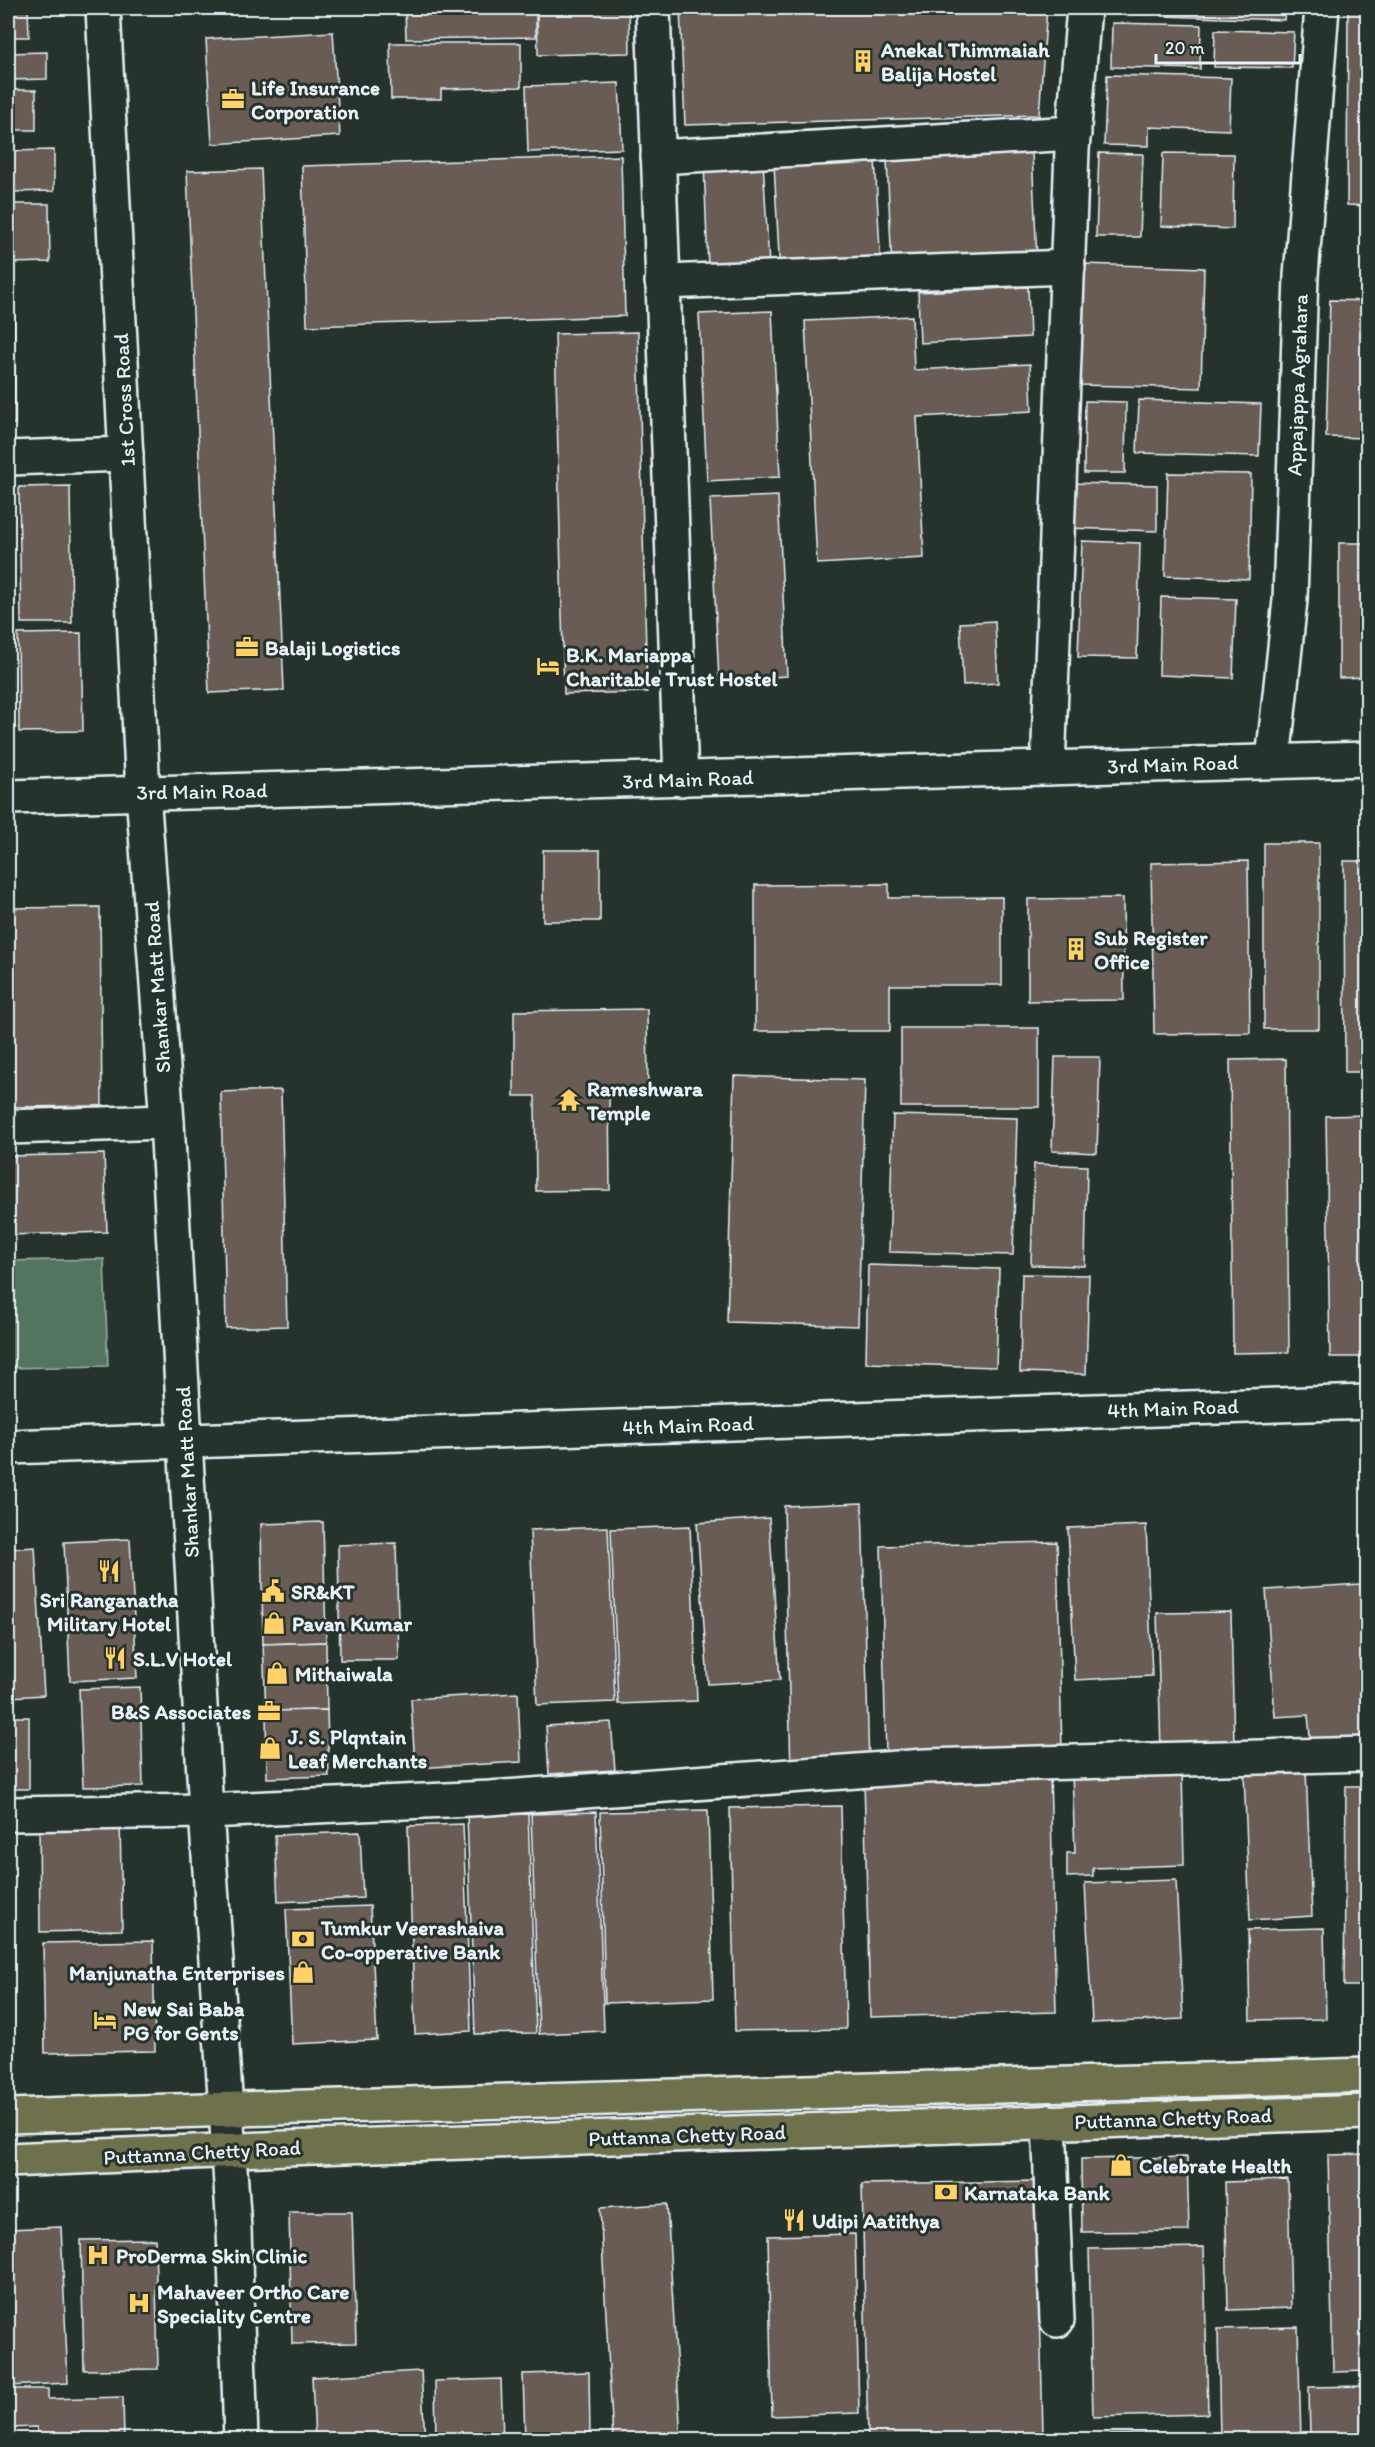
<svg xmlns="http://www.w3.org/2000/svg" width="1375" height="2447" viewBox="0 0 1375 2447" font-family="Itim,sans-serif">
	<style>
		.green { fill: #537560; stroke: #9eb3ac; stroke-width: 1.5 }
		.building { fill: #675c54; stroke: #e8f1f8; stroke-width: 1.5 }
		.lines { fill: none; stroke-linecap: round; stroke-linejoin: round }
		.minor-casing { stroke: #e8f1f8; stroke-width: 38 }
		.major-casing { stroke: #e8f1f8; stroke-width: 38 }
		.minor { stroke: #26332d; stroke-width: 33 }
		.major { stroke: #6e714b; stroke-width: 33 }
		.labels { text-anchor: middle; dominant-baseline: central; stroke-width: 6; stroke-linejoin: round; paint-order: stroke }
		.poi-label { font-size: 21px; font-weight: bold; fill: #e8f1f8; stroke: #26332d; text-anchor: start }
		.street-label { font-size: 21px; fill: #e8f1f8; stroke: #26332d }
	</style>
	<rect width="100%" height="100%" fill="#26332d"/>
	<filter id="ink" filterUnits="userSpaceOnUse"><feTurbulence type="fractalNoise" baseFrequency=".0167" numOctaves="2"/><feDisplacementMap in="SourceGraphic" scale="12" xChannelSelector="R" yChannelSelector="G"/><feConvolveMatrix kernelMatrix="1 2 1 2 8 2 1 2 1" color-interpolation-filters="sRGB"/></filter>
	<g filter="url(#ink)">
		<!-- green -->
		<polygon class="green" points="104,1259 108,1366 8,1368 8,1261"/>
		<!-- building -->
		<g class="building">
			<polygon points="8,8 28,8 29,37 8,37"/>
			<polygon points="405,8 536,8 536,37 406,39"/>
			<polygon points="537,8 629,8 630,53 538,55"/>
			<polygon points="680,8 1047,8 1039,115 685,125"/>
			<polygon points="1162,8 1285,8 1284,20 1162,16"/>
			<polygon points="1348,8 1368,8 1368,206 1347,205"/>
			<polygon points="1112,23 1201,25 1200,69 1111,67"/>
			<polygon points="1215,30 1294,32 1292,68 1214,67"/>
			<polygon points="333,32 340,136 212,144 206,39"/>
			<polygon points="390,43 521,43 521,87 441,89 441,99 391,99"/>
			<polygon points="47,52 47,79 8,80 8,53"/>
			<polygon points="1107,75 1231,78 1229,130 1149,127 1149,146 1104,145"/>
			<polygon points="619,83 622,149 528,152 526,86"/>
			<rect x="8" y="90" width="28" height="40"/>
			<polygon points="54,150 54,191 8,192 8,151"/>
			<polygon points="1032,153 1037,260 892,268 887,160"/>
			<polygon points="1099,153 1143,154 1140,237 1096,237"/>
			<polygon points="1163,153 1234,154 1233,229 1161,226"/>
			<polygon points="621,156 625,316 307,326 302,166"/>
			<polygon points="875,158 881,269 780,274 774,163"/>
			<polygon points="763,161 769,266 708,268 704,163"/>
			<polygon points="261,169 284,690 209,693 187,171"/>
			<polygon points="8,204 49,204 50,262 8,263"/>
			<polygon points="1083,264 1204,268 1201,388 1080,385"/>
			<polygon points="8,285 14,285 15,424 8,424"/>
			<polygon points="1028,287 1030,337 920,343 918,292"/>
			<polygon points="1330,300 1368,301 1368,438 1326,437"/>
			<polygon points="772,311 780,477 707,481 699,314"/>
			<polygon points="912,316 914,370 1030,364 1032,411 917,417 924,558 817,564 805,321"/>
			<polygon points="638,332 647,692 564,694 555,334"/>
			<polygon points="1139,400 1261,404 1259,456 1137,453"/>
			<polygon points="1085,401 1126,402 1125,473 1084,473"/>
			<polygon points="1168,473 1251,474 1249,579 1165,576"/>
			<polygon points="1069,483 1157,485 1157,531 1067,528"/>
			<polygon points="70,486 72,623 21,623 19,487"/>
			<polygon points="778,496 787,676 719,680 710,499"/>
			<polygon points="8,505 11,706 8,706"/>
			<polygon points="1082,541 1140,543 1137,658 1078,657"/>
			<polygon points="1339,543 1368,543 1368,677 1339,678"/>
			<polygon points="1161,597 1236,599 1233,678 1159,675"/>
			<polygon points="995,621 998,683 963,685 960,623"/>
			<polygon points="81,633 83,731 19,732 18,634"/>
			<rect x="1264" y="843" width="55" height="186"/>
			<rect x="543" y="850" width="57" height="71"/>
			<polygon points="1248,861 1250,1033 1154,1034 1151,863"/>
			<polygon points="1344,861 1368,861 1368,1072 1345,1072"/>
			<polygon points="889,884 889,898 1002,897 1002,985 890,985 890,1031 755,1031 755,885"/>
			<polygon points="1123,898 1124,1000 1028,1001 1028,899"/>
			<polygon points="100,907 102,1106 8,1107 8,908"/>
			<polygon points="647,1009 648,1088 609,1089 610,1190 536,1191 535,1096 514,1096 514,1011"/>
			<rect x="901" y="1028" width="138" height="79"/>
			<polygon points="1055,1057 1100,1057 1097,1153 1052,1151"/>
			<polygon points="1286,1059 1289,1352 1233,1353 1230,1060"/>
			<polygon points="734,1076 865,1080 858,1326 727,1322"/>
			<polygon points="281,1090 287,1326 226,1328 221,1092"/>
			<polygon points="893,1115 1017,1118 1013,1255 889,1252"/>
			<polygon points="1368,1115 1368,1357 1330,1357 1326,1116"/>
			<polygon points="104,1154 107,1232 8,1235 8,1156"/>
			<polygon points="1034,1164 1087,1166 1085,1266 1031,1265"/>
			<polygon points="868,1265 999,1269 996,1367 866,1363"/>
			<polygon points="1022,1274 1089,1275 1086,1374 1020,1372"/>
			<polygon points="862,1503 869,1768 791,1770 784,1506"/>
			<polygon points="769,1518 780,1680 708,1684 697,1523"/>
			<polygon points="323,1522 326,1642 263,1644 261,1524"/>
			<polygon points="1146,1525 1152,1676 1075,1680 1068,1528"/>
			<polygon points="690,1526 697,1701 618,1704 611,1529"/>
			<polygon points="608,1527 615,1702 537,1705 530,1530"/>
			<polygon points="130,1539 137,1678 70,1681 64,1542"/>
			<polygon points="1057,1542 1062,1753 886,1757 881,1546"/>
			<polygon points="396,1543 399,1660 340,1660 338,1545"/>
			<polygon points="35,1547 44,1695 11,1697 8,1631 8,1549"/>
			<polygon points="1361,1584 1368,1679 1368,1742 1311,1746 1308,1715 1275,1717 1266,1590"/>
			<polygon points="1231,1612 1234,1748 1161,1751 1157,1613"/>
			<polygon points="326,1642 327,1710 266,1711 263,1644"/>
			<polygon points="140,1687 143,1786 83,1787 79,1689"/>
			<polygon points="518,1693 521,1762 415,1768 411,1699"/>
			<polygon points="327,1710 329,1776 267,1778 266,1711"/>
			<rect x="8" y="1717" width="21" height="72"/>
			<polygon points="611,1722 615,1770 549,1774 546,1726"/>
			<polygon points="1182,1768 1184,1865 1093,1868 1093,1876 1067,1877 1067,1853 1075,1853 1072,1772 1096,1771 1099,1779 1145,1778 1144,1769"/>
			<polygon points="1306,1770 1312,1916 1250,1920 1244,1773"/>
			<polygon points="1050,1773 1056,2012 870,2017 864,1778"/>
			<polygon points="1346,1786 1368,1786 1368,1986 1344,1986"/>
			<polygon points="841,1806 846,2029 735,2031 730,1808"/>
			<polygon points="708,1810 713,1999 605,2003 600,1812"/>
			<polygon points="596,1812 604,2031 539,2034 531,1814"/>
			<polygon points="528,1814 536,2033 475,2034 467,1816"/>
			<polygon points="120,1818 122,1930 40,1932 39,1819"/>
			<polygon points="463,1824 471,2031 415,2034 408,1826"/>
			<polygon points="360,1832 363,1898 278,1902 275,1835"/>
			<polygon points="1176,1880 1183,2019 1092,2023 1085,1883"/>
			<polygon points="370,1906 377,2040 292,2044 286,1909"/>
			<polygon points="1324,1928 1326,2019 1250,2020 1248,1930"/>
			<polygon points="153,1941 155,2051 45,2053 43,1943"/>
			<polygon points="1368,2154 1368,2371 1333,2372 1328,2155"/>
			<polygon points="1187,2157 1189,2231 1082,2232 1081,2159"/>
			<polygon points="1288,2180 1291,2308 1228,2310 1225,2182"/>
			<polygon points="1037,2181 1043,2434 868,2438 862,2184"/>
			<polygon points="667,2204 681,2440 613,2440 600,2208"/>
			<polygon points="289,2212 352,2212 356,2343 292,2344"/>
			<polygon points="61,2227 68,2383 8,2386 8,2229"/>
			<polygon points="855,2234 859,2413 772,2416 768,2236"/>
			<polygon points="155,2239 158,2369 84,2370 81,2240"/>
			<polygon points="1204,2247 1208,2414 1093,2417 1089,2249"/>
			<polygon points="1298,2327 1301,2440 1220,2440 1218,2329"/>
			<polygon points="421,2371 425,2440 315,2440 312,2377"/>
			<polygon points="589,2372 590,2440 525,2440 523,2374"/>
			<polygon points="501,2379 503,2440 436,2440 435,2381"/>
			<polygon points="1368,2386 1368,2440 1310,2440 1309,2387"/>
			<polygon points="8,2389 48,2389 48,2399 123,2397 124,2440 38,2440 37,2427 8,2428"/>
			<polygon points="1201,2433 1201,2440 1086,2440 1086,2435"/>
		</g>
		<g class="lines">
			<!-- minor casing -->
			<g class="minor-casing">
				<g id="minor">
					<polyline points="103,8 143,792 167,1122 206,1811 234,2229 241,2440"/>
					<polyline points="653,8 681,779"/>
					<polyline points="658,157 1074,133"/>
					<polyline points="662,282 1068,267"/>
					<polyline points="8,458 126,454"/>
					<polyline points="1273,761 1290,600 1301,276 1322,8"/>
					<polyline points="1048,768 1072,150 1084,8"/>
					<polyline points="8,797 1368,759"/>
					<polyline points="8,1127 167,1122"/>
					<polyline points="8,1447 1368,1402"/>
					<polyline points="8,1814 206,1811 490,1798 925,1766 1368,1754"/>
					<polyline points="1049,2122 1057,2320"/>
				</g>
			</g>
			<!-- major casing -->
			<g class="major-casing">
				<g id="major">
					<polyline points="8,2116 1368,2075"/>
					<polyline points="8,2160 286,2148 1368,2112"/>
				</g>
			</g>
			<!-- minor -->
			<use href="#minor" class="minor"/>
			<!-- major -->
			<use href="#major" class="major"/>
		</g>
	</g>
	<!-- icons -->
	<defs>
		<g id="building-bare" transform="scale(1.8)"><path d="M-4-6H4V6H1V3H-1V6H-4ZM-2.5-4.3h1.7v1.8h-1.7ZM.8-4.3h1.7v1.8H.8ZM-2.5-1h1.7V.8h-1.7ZM.8-1h1.7V.8H.8Z" fill="#ffd166" stroke="#26332d" stroke-width="2.5" paint-order="stroke"/></g>
		<g id="office-bare" transform="scale(1.8)"><path d="M-6-3h4V-5.5h4V-3h4V5H-6ZM-1-4.5V-3h2v-1.5ZM-6 0V1H6V0Z" fill="#ffd166" stroke="#26332d" stroke-width="2.5" paint-order="stroke"/></g>
		<g id="hotel-bare" transform="scale(1.8)"><path d="M-6-4.5h1.5V1H6V5H4.5V3h-9V5H-6ZM-4 0a1.8 1.8 0 1 1 3.6 0ZM.5 0V-2.5h3Q6-2.5 6 0Z" fill="#ffd166" stroke="#26332d" stroke-width="2.5" paint-order="stroke"/></g>
		<g id="temple-bare" transform="scale(1.8)"><path d="M0-6L5-2H3V0L6.5 2.5H4V6H1.5V3h-3V6H-4V2.5H-6.5L-3 0V-2H-5Z" fill="#ffd166" stroke="#26332d" stroke-width="2.5" paint-order="stroke"/></g>
		<g id="restaurant-bare" transform="scale(1.8)"><path d="M-5-6h1v4h1v-4h1v4h1v-4h1v5L-1.5 .5V6h-2V.5L-5-1ZM5-6V6H3V1.5H1.5Q1.5-4 5-6Z" fill="#ffd166" stroke="#26332d" stroke-width="2.5" paint-order="stroke"/></g>
		<g id="civic-bare" transform="scale(1.8)"><path d="M-.6-6.5H3V-4.5H.6V-3L4-1V1h2V6H-6V1h2V-1L-.6-3ZM-1.2 2.5V6h2.4V2.5Z" fill="#ffd166" stroke="#26332d" stroke-width="2.5" paint-order="stroke"/></g>
		<g id="shop-bare" transform="scale(1.8)"><path d="M-5-2.5h2.3a2.7 3.5 0 0 1 5.4 0H5L5.5 6h-11ZM-1.5-2.5h3a1.5 2.3 0 0 0-3 0Z" fill="#ffd166" stroke="#26332d" stroke-width="2.5" paint-order="stroke"/></g>
		<g id="bank-bare" transform="scale(1.8)"><path d="M-6-4H6V4H-6ZM0-2.3a2.3 2.3 0 1 0 0 4.6a2.3 2.3 0 1 0 0-4.6Z" fill="#ffd166" stroke="#26332d" stroke-width="2.5" paint-order="stroke"/></g>
		<g id="hospital-bare" transform="scale(1.8)"><path d="M-5-5h3v3.5h4V-5h3V5h-3V1.5h-4V5h-3Z" fill="#ffd166" stroke="#26332d" stroke-width="2.5" paint-order="stroke"/></g>
	</defs>
	<g fill-rule="evenodd">
		<use href="#building-bare" x="863" y="61"/>
		<use href="#office-bare" x="233" y="99"/>
		<use href="#office-bare" x="247" y="647"/>
		<use href="#hotel-bare" x="548" y="666"/>
		<use href="#building-bare" x="1076" y="949"/>
		<use href="#temple-bare" x="569" y="1100"/>
		<use href="#restaurant-bare" x="109" y="1571"/>
		<use href="#civic-bare" x="273" y="1591"/>
		<use href="#shop-bare" x="274" y="1623"/>
		<use href="#restaurant-bare" x="115" y="1658"/>
		<use href="#shop-bare" x="277" y="1673"/>
		<use href="#office-bare" x="269" y="1711"/>
		<use href="#shop-bare" x="270" y="1748"/>
		<use href="#bank-bare" x="303" y="1939"/>
		<use href="#shop-bare" x="303" y="1972"/>
		<use href="#hotel-bare" x="105" y="2020"/>
		<use href="#shop-bare" x="1121" y="2165"/>
		<use href="#bank-bare" x="946" y="2192"/>
		<use href="#restaurant-bare" x="794" y="2220"/>
		<use href="#hospital-bare" x="98" y="2255"/>
		<use href="#hospital-bare" x="139" y="2303"/>
	</g>
	<g class="labels">
		<!-- poi labels -->
		<g class="poi-label">
			<text x="881" y="49">Anekal Thimmaiah<tspan x="881" dy="24">Balija Hostel</tspan></text>
			<text x="251" y="87">Life Insurance<tspan x="251" dy="24">Corporation</tspan></text>
			<text x="265" y="647">Balaji Logistics</text>
			<text x="566" y="654">B.K. Mariappa<tspan x="566" dy="24">Charitable Trust Hostel</tspan></text>
			<text x="1094" y="937">Sub Register<tspan x="1094" dy="24">Office</tspan></text>
			<text x="587" y="1088">Rameshwara<tspan x="587" dy="24">Temple</tspan></text>
			<text x="291" y="1591">SR&amp;KT</text>
			<text x="109" y="1599" text-anchor="middle">Sri Ranganatha<tspan x="109" dy="24">Military Hotel</tspan></text>
			<text x="292" y="1623">Pavan Kumar</text>
			<text x="133" y="1658">S.L.V Hotel</text>
			<text x="295" y="1673">Mithaiwala</text>
			<text x="251" y="1711" text-anchor="end">B&amp;S Associates</text>
			<text x="288" y="1736">J. S. Plqntain<tspan x="288" dy="24">Leaf Merchants</tspan></text>
			<text x="321" y="1927">Tumkur Veerashaiva<tspan x="321" dy="24">Co-opperative Bank</tspan></text>
			<text x="285" y="1972" text-anchor="end">Manjunatha Enterprises</text>
			<text x="123" y="2008">New Sai Baba<tspan x="123" dy="24">PG for Gents</tspan></text>
			<text x="1139" y="2165">Celebrate Health</text>
			<text x="964" y="2192">Karnataka Bank</text>
			<text x="812" y="2220">Udipi Aatithya</text>
			<text x="116" y="2255">ProDerma Skin Clinic</text>
			<text x="157" y="2291">Mahaveer Ortho Care<tspan x="157" dy="24">Speciality Centre</tspan></text>
		</g>
		<!-- street labels -->
		<g class="street-label">
			<text transform="translate(1297 385) rotate(-88)">Appajappa Agrahara</text>
			<text transform="translate(124 400) rotate(-93)">1st Cross Road</text>
			<text transform="translate(1173 764) rotate(-2)">3rd Main Road</text>
			<text transform="translate(688 779) rotate(-2)">3rd Main Road</text>
			<text transform="translate(202 791) rotate(-1)">3rd Main Road</text>
			<text transform="translate(157 987) rotate(-94)">Shankar Matt Road</text>
			<text transform="translate(1173 1408) rotate(-2)">4th Main Road</text>
			<text transform="translate(688 1425) rotate(-2)">4th Main Road</text>
			<text transform="translate(187 1472) rotate(-93)">Shankar Matt Road</text>
			<text transform="translate(1173 2118) rotate(-2)">Puttanna Chetty Road</text>
			<text transform="translate(687 2135) rotate(-2)">Puttanna Chetty Road</text>
			<text transform="translate(202 2152) rotate(-3)">Puttanna Chetty Road</text>
		</g>
	</g>
	<!-- margin -->
	<rect width="1375" height="2447" fill="none" stroke="#26332d" stroke-width="30"/>
	<rect x="15" y="15" width="1345" height="2417" fill="none" stroke="#e8f1f8" stroke-width="2" filter="url(#ink)"/>
	<!-- scale -->
	<path d="M1156 54v9h144v-9" fill="none" stroke="#e8f1f8" stroke-width="3"/>
	<text x="1165" y="54" font-size="18" fill="#e8f1f8" stroke="#26332d" stroke-width="4.5" paint-order="stroke">20 m</text>
</svg>
